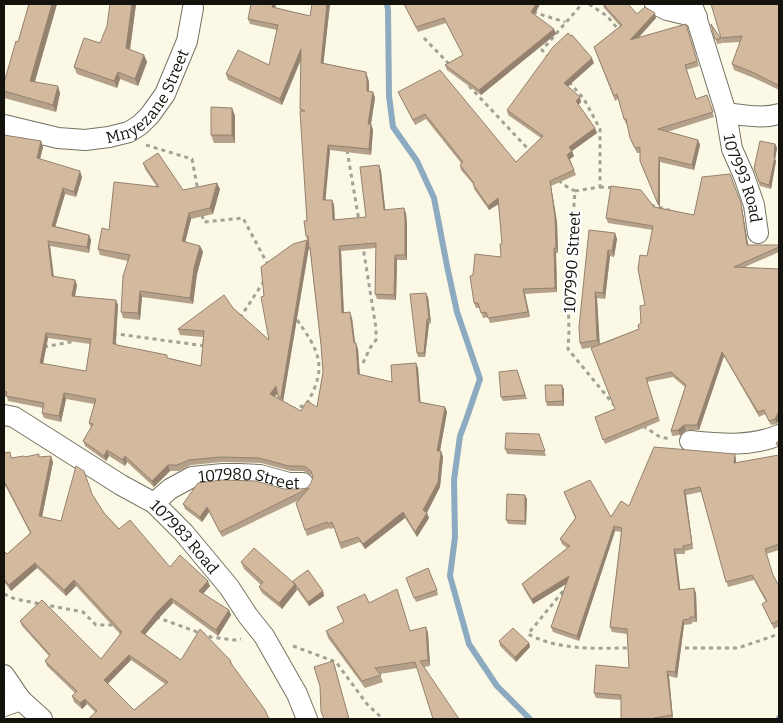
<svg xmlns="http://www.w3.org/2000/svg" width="783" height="723" viewBox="0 0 783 723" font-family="Bitter,serif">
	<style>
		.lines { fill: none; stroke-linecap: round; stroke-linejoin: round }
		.stream { stroke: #8cabc1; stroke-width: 6 }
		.minor-casing { stroke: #767363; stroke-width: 22 }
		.path { stroke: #a3a194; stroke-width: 3; stroke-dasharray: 4 4; stroke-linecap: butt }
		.minor { stroke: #fff; stroke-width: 20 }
		.wall { fill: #b5a089; fill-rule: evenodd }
		.shaded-wall { fill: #94826f }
		.building { fill: #d3ba9f; stroke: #94826f; fill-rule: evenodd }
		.labels { text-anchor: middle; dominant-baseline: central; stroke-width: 4.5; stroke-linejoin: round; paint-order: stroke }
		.street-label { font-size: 16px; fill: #13120c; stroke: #fff }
	</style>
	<rect width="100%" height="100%" fill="#fbf8e6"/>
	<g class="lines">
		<!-- stream -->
		<g class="stream">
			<polyline points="387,4 388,10 389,96 393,127 417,161 434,198 447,266 457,312 480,379 466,420 460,436 454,480 455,537 450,576 469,644 497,686 530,719"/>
			<polyline points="779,719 779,718"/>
		</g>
		<!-- minor casing -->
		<g class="minor-casing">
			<g id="minor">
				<polyline points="655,4 667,10 697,17"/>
				<path id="s1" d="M692,4L726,113L732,149L744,176L754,205L758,233"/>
				<path d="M726,113C743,115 762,119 779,114"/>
				<path id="s2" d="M4,125L58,138L85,140L109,137L129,132L140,125L150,115L165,94L187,41L193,8"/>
				<path id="s3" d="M4,415L14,417L121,485L154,503L184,533L229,587L248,616L264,636L297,694L307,719"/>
				<path d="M690,441C720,444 751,447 779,435"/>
				<path id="s4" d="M154,503L170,489L192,477L223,474H239L260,475L289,483H303"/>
				<polyline points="4,675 21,700 42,719"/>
				<polyline points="4,706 21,700"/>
			</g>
		</g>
		<!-- path -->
		<g class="path">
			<polyline points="589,4 607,16 618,29 620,30"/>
			<polyline points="533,12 565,22"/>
			<polyline points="424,38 450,65"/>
			<polyline points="549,58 542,50 582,4"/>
			<polyline points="569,82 584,99 600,129 600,187 575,191 568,289 569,331 568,349 614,405"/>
			<polyline points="469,86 530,151"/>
			<polyline points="146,145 192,159 198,191"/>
			<polyline points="347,150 359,221"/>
			<polyline points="559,180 562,184 575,191"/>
			<polyline points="600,187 614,188"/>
			<polyline points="651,205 672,211"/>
			<polyline points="202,215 204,222 243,218 268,265"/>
			<polyline points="240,318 264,281"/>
			<polyline points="113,335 117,334 206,346"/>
			<polyline points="44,347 75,341"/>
			<polyline points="355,363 363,363 370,348 376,340 376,328 363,247"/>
			<path d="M292,409L306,405C329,366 319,351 295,317"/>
			<polyline points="643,426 660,437 671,439"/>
			<path d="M568,585L528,634C560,651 596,648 631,648"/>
			<polyline points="4,594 15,599 83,612 96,625 113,625 115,624"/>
			<polyline points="156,617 211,637 235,640 241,639"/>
			<polyline points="293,646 336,662 367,704 383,719"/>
			<polyline points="677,648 738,648 779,634"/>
		</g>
		<!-- minor -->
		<use href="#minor" class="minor"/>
	</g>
	<!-- wall -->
	<g class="wall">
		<polygon points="29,4 57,4 35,81 60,93 56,112 4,98 4,83 18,42"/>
		<polygon points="136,4 130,50 144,55 147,62 138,86 120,79 117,88 77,74 74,67 100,43"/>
		<path d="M276,4L275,8L310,16L312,4H330L323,63L366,72L369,82V92H373L375,98L371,124L373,130L371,155L330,150L325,200H332L334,205L335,220L366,217L379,165L381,171L385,210L406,213L407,225V260H397L396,300L377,299L375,294L376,248L341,251L344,313L352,318L355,343L358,349L360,375L392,382L416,363L418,368L420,402L445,407L447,412L440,451H441L443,457L440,487L427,513L429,518L417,537L405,518L365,549L360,542L341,549L334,528L330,529L329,528L307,536L296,503L299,500L222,537L209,512L202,522L185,509L183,504L284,489H301L307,488L311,483L313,476L308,473L303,471H291L261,463L222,462L191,465L179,471H170L154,487L127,462L125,466L109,456L106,461L85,446L83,441L91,428L89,423L94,404L66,399L61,422L44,418L42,413L43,408L8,401L7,397L4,396V135L41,141L43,147L40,159L82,177L76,197L65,194L55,226L89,235L91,240L89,253L50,246L54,276L77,285L75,296L118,305L116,344L117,345L201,366L203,337L180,335L178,329L233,308L269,340L264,296L307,240L308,243L306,236L307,221L301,111L300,109L301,60L282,105L228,80L226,74L269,65L277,30L250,24L248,19ZM309,248L310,251L321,345L323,372L317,407L301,411L283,401ZM48,338L90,344L86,371L43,364ZM278,393V397L279,399L275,397Z"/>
		<polygon points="404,4 540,4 534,15 554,29 556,34 481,95 447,70 445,65 463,55 446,23 418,32"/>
		<polygon points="603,4 637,14 656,18 638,38 686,24 699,66 686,70 696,99 707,95 714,117 667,132 698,140 700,145 694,170 660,162 660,208 694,215 742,208 748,245 779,245 779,252 745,267 777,424 771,425 765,414 759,417 724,356 699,430 686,430 680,435 672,436 671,431 685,387 673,377 647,382 660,421 605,444 595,417 615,409 593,347 582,349 580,343 589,230 615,233 617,239 614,257 610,256 605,299 597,298 599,344 639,329 645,305 647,256 653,230 608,223 606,218 654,207 660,208 640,161 640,153 637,153 632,143 627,124 626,124 624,119 618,99 615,101 594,47 620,26 604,8"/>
		<polygon points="779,4 779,90 754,78 734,70 732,64 740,42 723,43 721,38"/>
		<polygon points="711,24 721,39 723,43 717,44"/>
		<polygon points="594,63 568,86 581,102 578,105 595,128 597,133 572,151 574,156 570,159 576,175 551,186 557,222 558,253 556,253 557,292 525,294 530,317 490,323 488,317 483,318 480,308 476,308 474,303 473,275 501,257 502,244 499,204 489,210 474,189 473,184 461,170 460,165 461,163 426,119 415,125 398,92 516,162 541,138 508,115 507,110"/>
		<polygon points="232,108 235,116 235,143 214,143 211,135"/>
		<polygon points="775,144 777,148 775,159 776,161 771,189 760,186 754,168"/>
		<polygon points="143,163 183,190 220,189 213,214 191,219 185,242 200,246 203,252 197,274 193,304 142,297 140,320 123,318 121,312 128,261 100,255 98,249 109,230 157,187 145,169"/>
		<polygon points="428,297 431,323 429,324 425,357 418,357 417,353"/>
		<polygon points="517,370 527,399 503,401 501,397"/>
		<polygon points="564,389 564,406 547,406 546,402"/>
		<polygon points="539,434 546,456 507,454 505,449"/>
		<path d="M4,453L12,458L40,457L53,462L42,517L61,521L92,495L104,513L119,529L170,567L210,586L203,594L229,610L231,615L218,636L173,603L159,618L145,634L181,660L231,661L233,667L265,710L95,712L87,704L82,709L74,702L72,696L75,693L47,666L45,661L49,656L22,626L20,621L101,659L120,634L76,586L66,596L37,568L11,591L4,582V551L7,554L30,533L6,487H4ZM131,660L165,684L134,710L108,684Z"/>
		<polygon points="779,455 779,550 766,554 773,576 779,586 779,626 774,629 762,604 766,602 754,580 728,587 701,492 686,495 693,549 685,551 685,554 676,554 680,590 696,593 697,622 692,622 692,624 684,625 677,678 669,676 673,719 621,719 621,700 596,698 594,693 629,668 627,634 612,632 610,627 621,532 615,531 579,641 553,632 551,627 566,584 533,604 524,589 522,584 567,548 562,544 560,539 575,518 564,492 611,517 629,506 736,459 736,463"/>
		<polygon points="527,499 526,525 508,524 506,520"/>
		<polygon points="241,562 293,583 323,591 324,596 309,606 296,588 297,590 282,609 262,593 259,587 261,585 244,569"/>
		<polygon points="406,578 437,590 438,595 416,602"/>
		<polygon points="369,603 411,631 426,627 428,633 430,666 380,674 383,682 365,688 328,638 326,631 344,623 337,607"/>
		<polygon points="499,641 529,643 530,647 516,662 500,646"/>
	</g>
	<!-- shaded-wall -->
	<g class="shaded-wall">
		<polygon points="52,4 57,4 33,88 30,81"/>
		<polygon points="132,4 136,4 129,56 126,48"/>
		<polygon points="273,4 276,4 274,13 272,7"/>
		<polygon points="327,4 330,4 323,68 321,63"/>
		<polygon points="536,4 540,4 533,18 531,12"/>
		<polygon points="655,13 656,18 632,45 630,40"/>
		<polygon points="554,29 556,34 481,95 479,90"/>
		<polygon points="301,49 303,54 282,105 280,99"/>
		<polygon points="144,55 147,62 138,86 135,79"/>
		<polygon points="592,58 594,63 566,88 564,83"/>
		<polygon points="118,72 120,79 117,88 114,81"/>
		<polygon points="366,72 369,82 369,97 367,91"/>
		<polygon points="58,86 60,93 56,112 53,105"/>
		<polygon points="373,92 375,98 370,129 368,124"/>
		<polygon points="580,97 581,102 577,106 576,101"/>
		<polygon points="232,108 235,116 235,143 232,135"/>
		<polygon points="371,124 373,130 371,155 369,149"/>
		<polygon points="595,128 597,133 572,151 574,156 569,160 567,155 569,147"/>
		<polygon points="698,140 700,145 694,170 692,165"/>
		<polygon points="41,141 43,147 39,163 37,158"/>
		<polygon points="775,144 777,148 775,159 776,161 771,189 769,185"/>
		<polygon points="328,145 330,150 325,206 323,200"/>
		<polygon points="659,157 660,162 660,209 658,204"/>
		<polygon points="379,165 381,171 386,216 384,210"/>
		<polygon points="80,171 82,177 76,197 74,192"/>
		<polygon points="730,174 742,208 749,250 747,245"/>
		<polygon points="550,181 551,186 557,222 558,253 556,248"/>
		<polygon points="217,183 220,189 213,214 210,208"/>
		<polygon points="63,188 65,194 54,231 52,226"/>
		<polygon points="498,198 500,203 489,210 488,206"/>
		<polygon points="332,200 334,205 335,226 333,220"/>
		<polygon points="404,208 406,213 407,225 407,260 405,255"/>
		<polygon points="189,213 191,219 184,247 182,241"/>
		<polygon points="615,233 617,239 614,257 612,251"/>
		<polygon points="89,235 91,240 89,253 87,247"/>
		<polygon points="307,240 309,246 283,402 281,397"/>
		<polygon points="48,241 50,246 54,281 52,276"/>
		<polygon points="200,246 203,252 197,274 193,304 190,298 194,268"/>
		<polygon points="339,246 341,251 344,318 342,313"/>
		<polygon points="554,248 556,253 557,292 555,288"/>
		<polygon points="608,250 610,256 605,299 603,293"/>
		<polygon points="395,255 397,260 396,300 394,295"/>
		<polygon points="75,280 77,285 74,301 72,296"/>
		<polygon points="523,289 525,294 530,317 528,312"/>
		<polygon points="140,291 142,297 140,320 138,313"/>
		<polygon points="595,292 597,298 600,346 597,340"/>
		<polygon points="426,293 428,297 431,323 429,319"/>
		<polygon points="116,300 118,305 115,349 113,344"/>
		<polygon points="350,312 352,318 356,349 354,343"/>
		<polygon points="427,319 429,324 425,357 424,353"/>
		<polygon points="46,333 48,338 42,369 40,363"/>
		<polygon points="356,343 358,349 360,380 358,374"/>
		<polygon points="722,352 724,356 699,430 697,425"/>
		<polygon points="416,363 418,368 421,407 419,402"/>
		<polygon points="562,385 564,389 564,406 563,401"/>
		<polygon points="276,386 278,392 272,400 270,394"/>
		<polygon points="64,393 66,399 61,422 59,416"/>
		<polygon points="445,407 447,412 439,456 437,451"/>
		<polygon points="779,411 779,419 777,424 775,419"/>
		<polygon points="684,425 686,430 680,435 678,430"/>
		<polygon points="107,450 109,456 106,461 104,456"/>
		<polygon points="441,451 443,457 440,487 426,514 427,513 429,518 417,537 415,532"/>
		<polygon points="735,454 736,459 736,468 734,463"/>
		<polygon points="51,456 53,462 41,522 39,516"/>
		<polygon points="125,456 127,462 125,466 123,460"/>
		<polygon points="168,465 170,471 154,487 152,481"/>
		<polygon points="684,490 686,495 693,549 692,544"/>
		<polygon points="525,495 527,499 526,525 525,521"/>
		<polygon points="207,507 209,512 202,522 200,517"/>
		<polygon points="403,512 405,518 365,549 363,544"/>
		<polygon points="614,526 615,531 579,641 577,636"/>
		<polygon points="674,549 676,554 681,595 679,590"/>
		<polygon points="35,563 37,568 11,591 9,585"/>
		<polygon points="569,576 571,581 533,604 532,599"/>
		<polygon points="74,580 76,586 66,596 64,590"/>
		<polygon points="208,581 210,586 201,596 199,591"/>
		<polygon points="295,584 297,590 282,609 279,603"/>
		<polygon points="694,588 696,593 697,622 695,617"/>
		<polygon points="323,591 324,596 309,606 308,602"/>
		<polygon points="171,598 173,603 159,618 143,637 141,632 157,612"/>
		<polygon points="229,610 231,615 218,636 216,630"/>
		<polygon points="683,620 684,625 677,678 675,672"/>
		<polygon points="426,627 428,633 430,666 428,660"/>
		<polygon points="529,643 530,647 516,662 515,657"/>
		<polygon points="129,655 131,660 106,685 104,680"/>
		<polygon points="333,661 335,666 349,719"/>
		<polygon points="667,671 669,676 673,719 672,715"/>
		<polygon points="85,699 87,704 82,709 80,703"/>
	</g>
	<!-- building -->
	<g class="building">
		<polygon points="29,4 52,4 30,81 58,86 53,105 4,91 4,83 16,41 18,42"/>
		<polygon points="110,4 132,4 126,48 144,55 135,79 118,72 114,81 74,67 84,38 100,43 107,26"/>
		<path d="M251,4H273L272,7L310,16L312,4H327L321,63L366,72V77H367V91L373,92L368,124H371L369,149L328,145L323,200H332L333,220L366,217L360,167L379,165L384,210L404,208L405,219V255H395L394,295L375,294L376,243L339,246L342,313L350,312L354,343H356L358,374L392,382L391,365L416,363L419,402L445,407L437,451H441L438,482L423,510L427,513L415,532L403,512L363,544L358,537L340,543L332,522L328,524L327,522L305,530L296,503L309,488L220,532L207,507L200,517L183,504L198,483L222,480L256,481L284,489H301L307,488L311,483L313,477L311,471L306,467L302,466H289L259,458L220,457L189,460L177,465H168L152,481L125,456L123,460L107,450L104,456L83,441L93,424L89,423L96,399L64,393L59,416L42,413L44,403L6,396L7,392L4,391V135L41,141L37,158L80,171L74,192L63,188L52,226L89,235L87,247L48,241L52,276L75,280L72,296L116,300L113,344H117V345L167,355V358L201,366L204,331L178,329L224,295L233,308L269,340L261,297L264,296L261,267L293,244L307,240L281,397H278L276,386L270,394L301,411L307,401L317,407L323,372L321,345L310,248H309L308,236H306L304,221H307L300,111H305L300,109L301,49L280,99L226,74L238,50L269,65L278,25L248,19ZM46,333L91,339L86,371L40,363Z"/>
		<polygon points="404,4 536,4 531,12 554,29 479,90 445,65 463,55 444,18 416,27"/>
		<polygon points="603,4 628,4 637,14 645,7 655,13 630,40 686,24 697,61 685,65 696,99 707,95 713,112 658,129 698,140 692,165 659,157 658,204 640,161 640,147 635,148 630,138 626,119 624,119 617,94 614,96 594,47 622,25"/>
		<polygon points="711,4 779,4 779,82 778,85 752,72 732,64 742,36 721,38"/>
		<polygon points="711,24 721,39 715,39"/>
		<polygon points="568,33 571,36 572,35 592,58 564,83 580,97 576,101 595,128 569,147 572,151 567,155 574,170 550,181 555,217 556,248 554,248 555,288 523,289 528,312 488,318 486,312 481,313 478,303 474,303 470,276 473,275 475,254 501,257 500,244 502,244 498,198 488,206 473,184 474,183 460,165 463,162 425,114 413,120 398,92 440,70 516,162 543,136 507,110 553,47"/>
		<polygon points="211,107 232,108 232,135 211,135"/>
		<polygon points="760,141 775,144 774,157 775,157 769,185 759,182 754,168"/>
		<polygon points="158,153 183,190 217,183 210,208 189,213 182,241 200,246 194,268 190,298 140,291 138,313 121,312 123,276 130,255 98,249 102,228 109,230 114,182 159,187 143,163"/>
		<polygon points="730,174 741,203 747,245 779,245 779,247 734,267 779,269 779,411 775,419 769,421 764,410 758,412 722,352 697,425 684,425 678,430 671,431 686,385 671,372 646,378 658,417 603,440 595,417 615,409 591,348 639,329 638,325 641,323 640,306 645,305 638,269 640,255 647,256 653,226 606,218 611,186 641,190 654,207 694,215 702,177"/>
		<polygon points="589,230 615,233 612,251 608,250 603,293 595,292 597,340 580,343 579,327"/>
		<polygon points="426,293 429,319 427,319 424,353 417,353 410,294"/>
		<polygon points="517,370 525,395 501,397 499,372"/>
		<polygon points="545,385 562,385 563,401 546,402"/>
		<polygon points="506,433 539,434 545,451 505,449"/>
		<polygon points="779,441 779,448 776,443"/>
		<polygon points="654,447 735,454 734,463 779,455 779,544 765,549 773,575 779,586 779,620 772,624 762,604 767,601 752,575 726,582 700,487 684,490 692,544 683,546 683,549 674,549 679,590 694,588 695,617 690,617 690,619 683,620 675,672 667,671 672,715 654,718 654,719 621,719 621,695 594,693 596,665 629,668 627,629 610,627 622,528 614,526 577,636 551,627 569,576 532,599 522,584 570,546 560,539 576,518 564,492 590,480 611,517 621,501 629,506"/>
		<path d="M10,452L11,458L24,456L25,457L39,454V457L51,456L39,516L61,521L76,466L84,471L92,494L104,513L119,529L130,520L170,567L180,555L208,581L199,591L229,610L216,630L171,598L157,612L141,632L181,660L200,629L231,661L230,662L265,710L269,719H88L97,711L85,699L80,703L72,696L77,691L45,661L50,655L20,621L42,600L101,659L122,632L74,580L64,590L35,563L9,585L4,579V551L7,554L31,533L4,481V453ZM129,655L168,682L134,710L104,680Z"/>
		<polygon points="507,494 525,495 525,521 506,520"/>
		<polygon points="254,548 295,584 279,603 259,587 263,582 241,562"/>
		<polygon points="428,568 437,590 414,598 406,578"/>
		<polygon points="308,570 323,591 308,602 293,581"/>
		<polygon points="397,589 410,631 426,627 428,660 420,661 459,719 433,719 415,662 375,668 381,675 362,681 326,631 344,622 337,607 365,594 369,603"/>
		<polygon points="513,628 529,643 515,657 499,641"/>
		<polygon points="333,661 349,719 324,719 321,711 320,686 314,667"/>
	</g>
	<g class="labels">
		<!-- street labels -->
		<g class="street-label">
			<text stroke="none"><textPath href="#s2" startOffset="166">Mnyezane Street</textPath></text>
			<text stroke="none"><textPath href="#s1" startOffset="182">107993 Road</textPath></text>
			<text transform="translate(572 262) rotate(-87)">107990 Street</text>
			<text stroke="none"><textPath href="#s4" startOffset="104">107980 Street</textPath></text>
			<text stroke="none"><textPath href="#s3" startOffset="220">107983 Road</textPath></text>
		</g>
	</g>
	<!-- border -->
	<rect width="783" height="723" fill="none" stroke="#13120c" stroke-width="10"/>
</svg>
